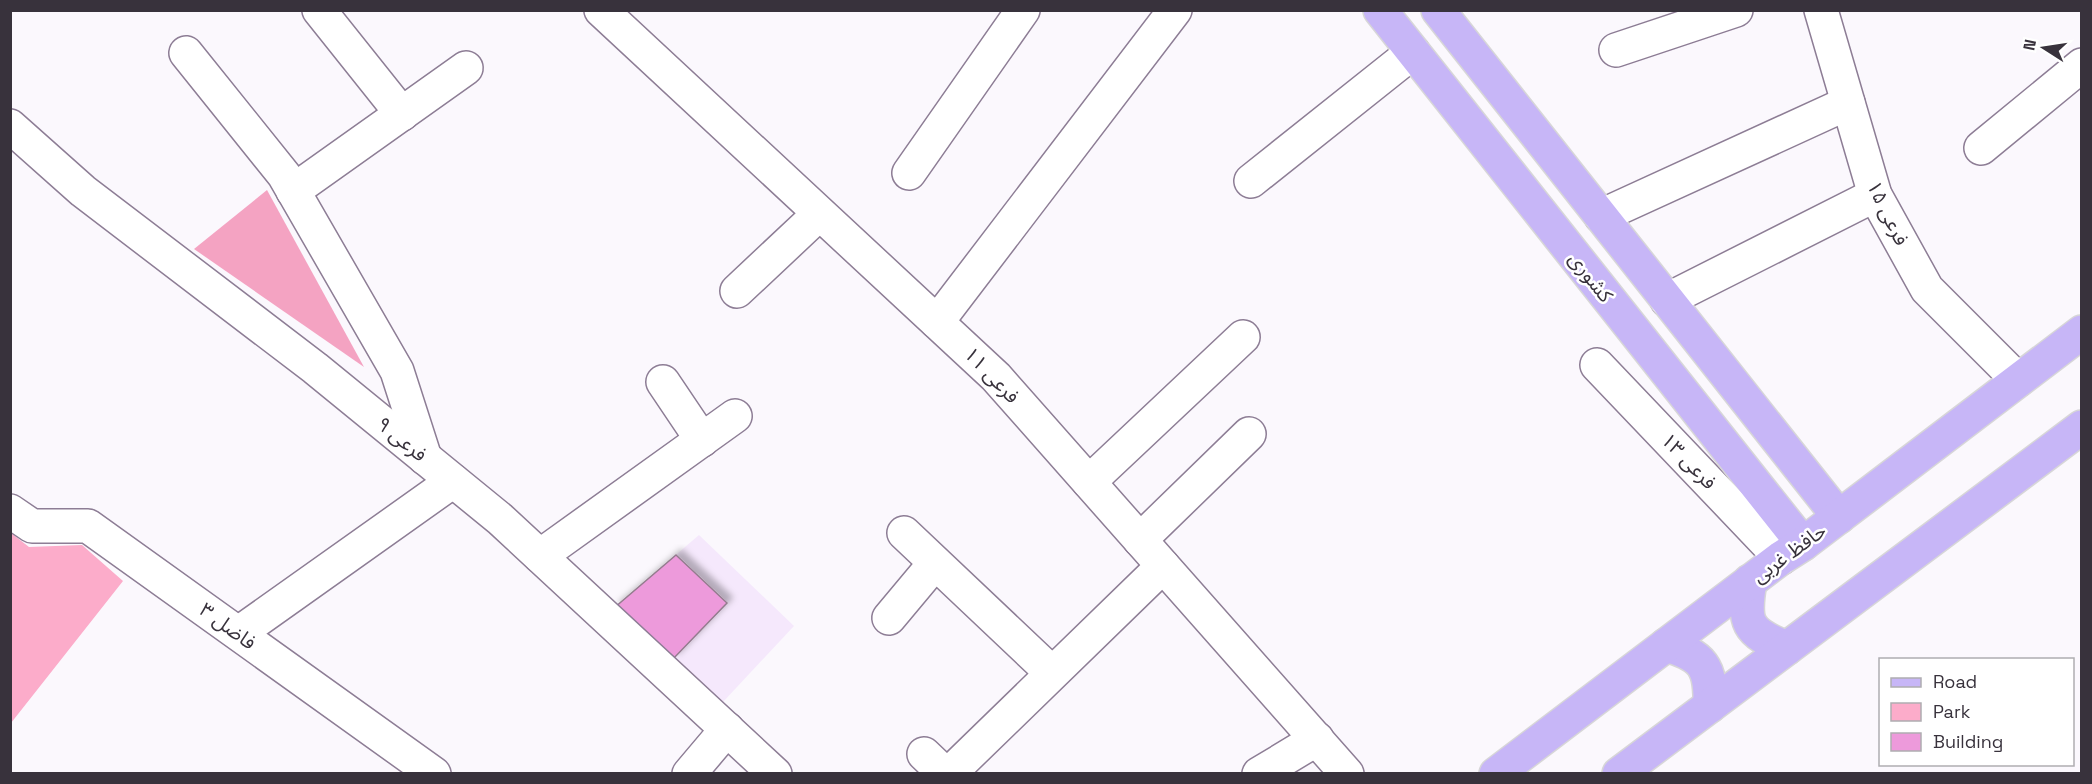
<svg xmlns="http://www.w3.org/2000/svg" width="2092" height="784" viewBox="0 0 2092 784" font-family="'Space Grotesk','Noto Sans Arabic',sans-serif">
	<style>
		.built { fill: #f5e8fc }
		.green { fill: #fcacca }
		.forest { fill: #f4a3c2 }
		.building { fill: #ed9adb; stroke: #947c8e; stroke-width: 1.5; filter: url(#shadow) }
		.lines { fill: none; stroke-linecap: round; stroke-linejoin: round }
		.minor-casing { stroke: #8d7d95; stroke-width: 36 }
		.major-casing { stroke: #d7d6d8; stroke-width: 36 }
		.minor { stroke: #fff; stroke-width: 33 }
		.major { stroke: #c7b6f7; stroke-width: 33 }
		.labels { text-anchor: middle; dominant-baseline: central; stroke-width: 5; stroke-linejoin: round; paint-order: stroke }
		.street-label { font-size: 20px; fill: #38323c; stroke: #fff }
	</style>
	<defs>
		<filter id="shadow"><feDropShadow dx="5.5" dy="-5.5" stdDeviation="3" flood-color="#0004"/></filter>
	</defs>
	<rect width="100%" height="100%" fill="#fbf8fd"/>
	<!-- built -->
	<polygon class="built" points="699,535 794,626 723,702 614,608"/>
	<!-- green -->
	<polygon class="green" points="11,533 29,547 82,545 123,581 11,723"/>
	<!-- forest -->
	<polygon class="forest" points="267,190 364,367 194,249"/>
	<!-- building -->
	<polygon class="building" points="676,555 727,603 673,659 614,608"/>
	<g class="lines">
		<!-- minor casing -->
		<g class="minor-casing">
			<g id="minor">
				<polyline points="319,10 402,114"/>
				<polyline points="601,10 996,377 1347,774"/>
				<polyline points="1821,10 1875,195 1927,289 2018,380"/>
				<polyline points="1616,50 1736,10"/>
				<polyline points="186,53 284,175 397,371 425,458"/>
				<polyline points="10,126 83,191 315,368 500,519 775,774"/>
				<polyline points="1981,148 2082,65"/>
				<polyline points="909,173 1023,10"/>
				<polyline points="1251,181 1413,52"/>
				<polyline points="293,191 466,68"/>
				<polyline points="1601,216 1848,103"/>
				<polyline points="737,291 819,214"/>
				<polyline points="1667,300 1875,195"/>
				<polyline points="937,322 1175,10"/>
				<polyline points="1597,365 1781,558"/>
				<polyline points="663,382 702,440"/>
				<polyline points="1089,482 1243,337"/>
				<polyline points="10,511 32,526 88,526 434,774"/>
				<polyline points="904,533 1052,673"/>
				<polyline points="1140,540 1249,434"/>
				<polyline points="540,556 735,416"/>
				<polyline points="889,618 935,563"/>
				<polyline points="239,633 453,481"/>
				<polyline points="924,754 945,774"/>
				<polyline points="689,774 727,729"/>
				<polyline points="949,774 1163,566"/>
				<polyline points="1259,774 1317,739"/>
			</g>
		</g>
		<!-- major casing -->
		<g class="major-casing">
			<g id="major">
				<polyline points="1380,10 1803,544"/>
				<polyline points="1438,10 1839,517"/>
				<path d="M1750,581C1743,623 1746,632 1787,648"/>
				<path d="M1666,645C1703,656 1711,666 1710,706"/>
				<polyline points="1496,774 1781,558 1803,544 2082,332"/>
				<polyline points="1619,774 2082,427"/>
			</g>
		</g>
		<!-- minor -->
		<use href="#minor" class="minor"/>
		<!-- major -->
		<use href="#major" class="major"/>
	</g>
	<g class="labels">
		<!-- street labels -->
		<g class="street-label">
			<text transform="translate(1888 213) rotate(64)">فرعی ۱۵</text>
			<text transform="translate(1591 277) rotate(52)">کشوری</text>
			<text transform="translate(992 375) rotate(46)">فرعی ۱۱</text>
			<text transform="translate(402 439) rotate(39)">فرعی ۹</text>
			<text transform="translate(1689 461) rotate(46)">فرعی ۱۳</text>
			<text transform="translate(1789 553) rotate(-36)">حافظ غربی</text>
			<text transform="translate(228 626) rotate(36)">فاضل ۳</text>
		</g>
	</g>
	<!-- border -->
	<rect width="2092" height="784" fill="none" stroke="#38323c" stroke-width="24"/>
	<!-- legend -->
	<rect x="1879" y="658" width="195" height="108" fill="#ffffff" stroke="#afadb1" stroke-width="1.5"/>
	<rect x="1891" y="678" width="30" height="9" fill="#c7b6f7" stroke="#afadb1" stroke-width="1.5"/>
	<text x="1933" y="688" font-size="18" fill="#38323c">Road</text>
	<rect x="1891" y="703" width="30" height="18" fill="#fcacca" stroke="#afadb1" stroke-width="1.5"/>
	<text x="1933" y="718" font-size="18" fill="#38323c">Park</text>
	<rect x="1891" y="733" width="30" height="18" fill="#ed9adb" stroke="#afadb1" stroke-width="1.5"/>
	<text x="1933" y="748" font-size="18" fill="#38323c">Building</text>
	<!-- north arrow -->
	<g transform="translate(2044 48) rotate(282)" stroke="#ffffff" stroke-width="4.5" paint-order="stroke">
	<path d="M0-4.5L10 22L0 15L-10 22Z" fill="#38323c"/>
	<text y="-9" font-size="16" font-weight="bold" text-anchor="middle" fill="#38323c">N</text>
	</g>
</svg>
